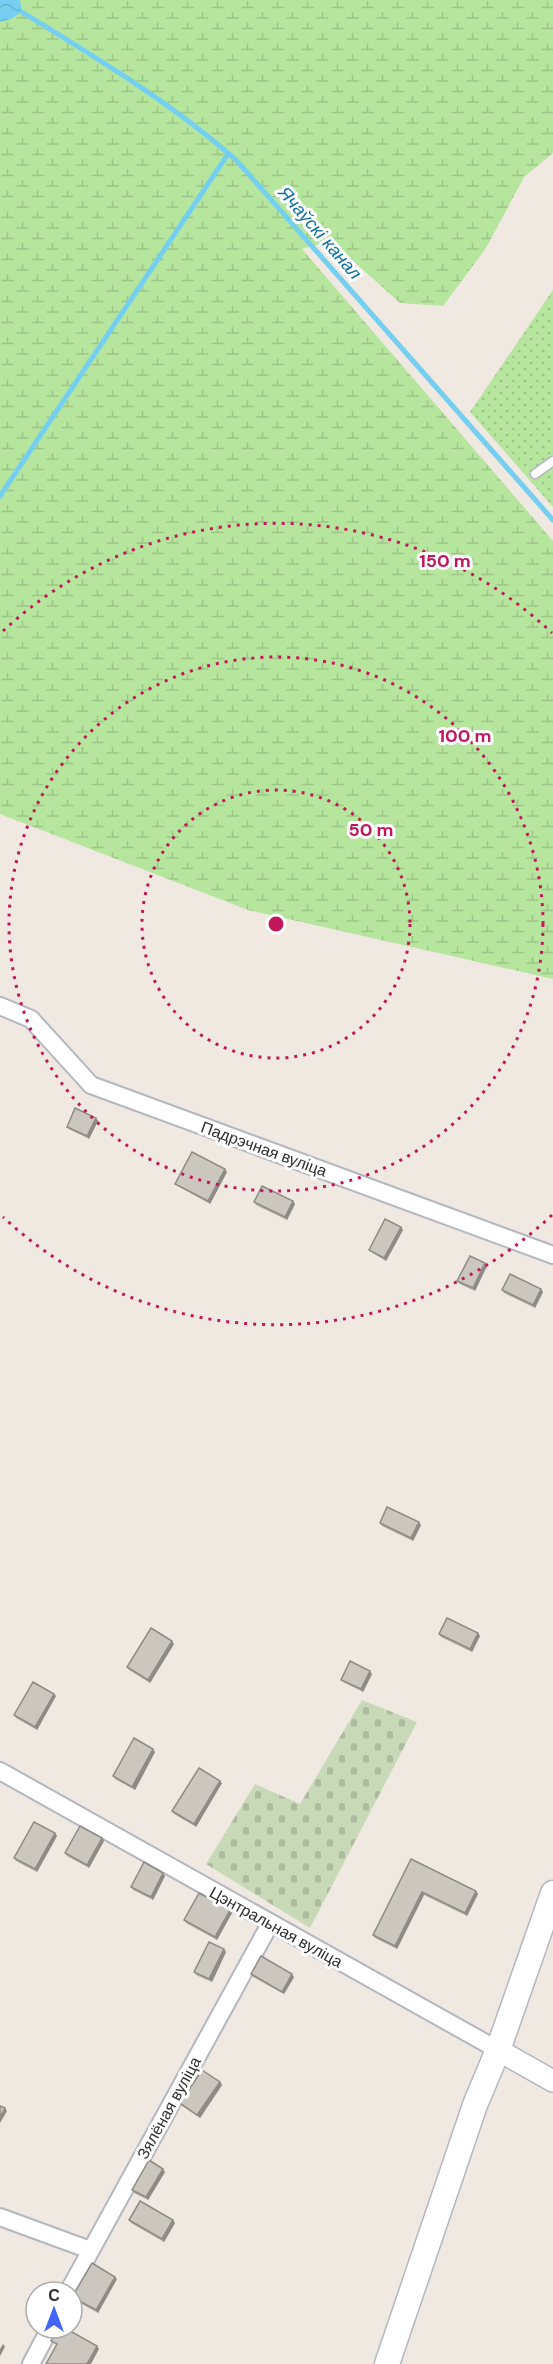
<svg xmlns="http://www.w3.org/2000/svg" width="553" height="2364" viewBox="0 0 553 2364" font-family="'DM Sans',sans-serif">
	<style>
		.green { fill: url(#green-dots) }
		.wetland { fill: url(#wetland-marsh) }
		.cemetery { fill: url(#cemetery-stones) }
		.water { fill: url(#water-waves) }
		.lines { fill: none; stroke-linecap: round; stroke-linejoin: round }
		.stream { stroke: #75cff0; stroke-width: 5 }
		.service-casing { stroke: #b4b7c1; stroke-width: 11 }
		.minor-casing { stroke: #b4b7c1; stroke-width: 20 }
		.tertiary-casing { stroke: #b4b7c1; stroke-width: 24 }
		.secondary-casing { stroke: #b4b7c1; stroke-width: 27 }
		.service { stroke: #fff; stroke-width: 8 }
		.minor { stroke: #fff; stroke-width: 16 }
		.tertiary { stroke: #fff; stroke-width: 21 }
		.secondary { stroke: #fff; stroke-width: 24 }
		.wall { fill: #afaba4 }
		.shaded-wall { fill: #8e8b86 }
		.building { fill: #cbc7bf; stroke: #8e8b86; stroke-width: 1.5 }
		.ring { fill: none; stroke: #c2185b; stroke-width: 3; stroke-dasharray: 3 6 }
		.labels { text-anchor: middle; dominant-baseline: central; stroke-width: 6; stroke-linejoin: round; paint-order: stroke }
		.street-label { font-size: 16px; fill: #2e2e2e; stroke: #fff }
		.water-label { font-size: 18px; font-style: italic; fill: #0d6fa3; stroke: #fff }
		.centre { fill: #c2185b; stroke: #fff; stroke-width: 3 }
		.ring-label { font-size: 18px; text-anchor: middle; font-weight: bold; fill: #c2185b; stroke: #fff; stroke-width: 6; stroke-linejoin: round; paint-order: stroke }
	</style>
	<defs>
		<pattern id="green-dots" width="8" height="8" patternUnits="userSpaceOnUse" patternTransform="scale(1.5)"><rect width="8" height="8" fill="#b6e59e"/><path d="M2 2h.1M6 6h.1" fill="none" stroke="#9dc588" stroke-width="1.8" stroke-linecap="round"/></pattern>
		<pattern id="wetland-marsh" width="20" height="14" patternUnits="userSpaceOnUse" patternTransform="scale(1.5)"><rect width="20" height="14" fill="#b6e59e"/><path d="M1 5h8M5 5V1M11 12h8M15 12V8" fill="none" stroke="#9dc588"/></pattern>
		<pattern id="cemetery-stones" width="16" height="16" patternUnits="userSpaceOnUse" patternTransform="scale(1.5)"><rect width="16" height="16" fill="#c8d9b8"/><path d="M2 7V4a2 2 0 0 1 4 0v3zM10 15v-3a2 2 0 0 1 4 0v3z" fill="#acbb9e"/></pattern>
		<pattern id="water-waves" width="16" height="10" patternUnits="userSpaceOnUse" patternTransform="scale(1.5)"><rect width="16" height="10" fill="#75cff0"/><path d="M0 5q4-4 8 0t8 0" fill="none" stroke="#66b2ce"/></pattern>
	</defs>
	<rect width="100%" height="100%" fill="#efe9e1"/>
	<!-- green -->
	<polygon class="green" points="553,290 553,507 470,412"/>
	<!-- wetland -->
	<polygon class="wetland" points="20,0 553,0 553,153 524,177 486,248 443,306 400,303 331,241 302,249 553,541 553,979 248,910 0,814 0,22 11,19"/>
	<!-- cemetery -->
	<polygon class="cemetery" points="362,1700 417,1722 310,1928 206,1864 255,1784 300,1804"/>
	<!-- water -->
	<polygon class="water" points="0,0 20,0 22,12 11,19 0,22"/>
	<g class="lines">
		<!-- stream -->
		<g class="stream">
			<path d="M22,12C96,58 172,103 237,161L553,520"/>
			<polyline points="0,496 228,154"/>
		</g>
		<!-- service casing -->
		<g class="service-casing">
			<polyline id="service" points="535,474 553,461"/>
		</g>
		<!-- minor casing -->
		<g class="minor-casing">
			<g id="minor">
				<polyline points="0,1006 31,1019 91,1085 553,1255"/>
				<polyline points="0,1771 498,2050"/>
				<polyline points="0,2217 90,2250"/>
				<polyline points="68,2292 270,1924"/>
				<polyline points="31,2364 50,2328"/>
			</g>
		</g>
		<!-- tertiary casing -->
		<g class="tertiary-casing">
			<polyline id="tertiary" points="498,2050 553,2081"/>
		</g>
		<!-- secondary casing -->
		<g class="secondary-casing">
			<polyline id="secondary" points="387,2364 475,2105 498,2050 553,1893"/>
		</g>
		<!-- service -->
		<use href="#service" class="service"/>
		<!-- minor -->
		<use href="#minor" class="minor"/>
		<!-- tertiary -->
		<use href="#tertiary" class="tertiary"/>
		<!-- secondary -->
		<use href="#secondary" class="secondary"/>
	</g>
	<!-- wall -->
	<g class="wall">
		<polygon points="96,1118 98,1121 89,1139 69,1129 67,1127"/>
		<polygon points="227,1172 210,1204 178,1186 175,1184"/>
		<polygon points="293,1201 295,1204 287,1220 256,1205 254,1202"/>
		<polygon points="401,1227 403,1230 386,1261 371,1252 369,1250"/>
		<polygon points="485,1263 487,1266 475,1291 460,1284 457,1281"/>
		<polygon points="541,1289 543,1292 535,1308 504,1293 502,1290"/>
		<polygon points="380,1523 421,1525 413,1541 382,1526"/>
		<polygon points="478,1633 480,1636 472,1652 441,1637 439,1634"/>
		<polygon points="174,1644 150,1683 129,1670 127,1667"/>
		<polygon points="372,1674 363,1692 343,1682 341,1680"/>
		<polygon points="54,1694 56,1696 37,1730 16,1718 14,1715"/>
		<polygon points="155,1752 135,1790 115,1779 113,1776"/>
		<polygon points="222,1783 196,1827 174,1814 172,1811"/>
		<polygon points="55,1833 57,1836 37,1872 16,1861 14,1858"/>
		<polygon points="104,1841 89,1868 67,1856 65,1853"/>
		<polygon points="411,1859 476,1891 478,1894 467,1916 424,1895 397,1949 375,1938 373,1935"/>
		<polygon points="165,1876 153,1900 133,1890 131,1887"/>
		<polygon points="232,1913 217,1940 186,1923 184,1920"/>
		<polygon points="226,1952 212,1982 196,1975 194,1972"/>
		<polygon points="251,1974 294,1977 284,1994 253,1977"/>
		<polygon points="220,2082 222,2085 200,2118 182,2106 180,2103"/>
		<polygon points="163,2169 165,2172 148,2200 134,2193 132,2190"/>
		<polygon points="129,2220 175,2223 164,2242 131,2223"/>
		<polygon points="117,2279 98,2313 75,2300 72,2297"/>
	</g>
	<!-- shaded-wall -->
	<g class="shaded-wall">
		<polygon points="96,1118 98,1121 89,1139 87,1136"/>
		<polygon points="225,1169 227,1172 210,1204 208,1201"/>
		<polygon points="293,1201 295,1204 287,1220 285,1217"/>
		<polygon points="401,1227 403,1230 386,1261 384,1258"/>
		<polygon points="485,1263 487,1266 475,1291 473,1288"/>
		<polygon points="541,1289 543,1292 535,1308 533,1305"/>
		<polygon points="419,1522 421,1525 413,1541 411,1538"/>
		<polygon points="478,1633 480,1636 472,1652 470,1649"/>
		<polygon points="172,1641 174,1644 150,1683 148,1680"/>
		<polygon points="370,1671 372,1674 363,1692 361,1689"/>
		<polygon points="54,1694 56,1696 37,1730 35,1727"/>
		<polygon points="153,1749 155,1752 135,1790 132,1787"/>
		<polygon points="220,1781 222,1783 196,1827 194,1824"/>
		<polygon points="55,1833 57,1836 37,1872 35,1869"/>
		<polygon points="102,1838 104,1841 89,1868 87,1865"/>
		<polygon points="163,1873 165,1876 153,1900 151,1897"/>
		<polygon points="476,1891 478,1894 467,1916 465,1913"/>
		<polygon points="422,1892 424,1895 397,1949 395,1946"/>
		<polygon points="230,1910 232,1913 217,1940 215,1937"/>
		<polygon points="224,1949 226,1952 212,1982 209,1979"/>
		<polygon points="292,1974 294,1977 284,1994 282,1992"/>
		<polygon points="220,2082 222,2085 200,2118 197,2115"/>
		<polygon points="5,2108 7,2111 0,2123 0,2117"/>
		<polygon points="163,2169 165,2172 148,2200 146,2197"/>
		<polygon points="173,2220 175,2223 164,2242 162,2239"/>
		<polygon points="115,2277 117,2279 98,2313 96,2310"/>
		<polygon points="3,2344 5,2347 0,2356 0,2349"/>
		<polygon points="97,2346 99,2349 91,2364 87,2364"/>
	</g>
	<!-- building -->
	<g class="building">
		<polygon points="75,1108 96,1118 87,1136 67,1127"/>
		<polygon points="192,1152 225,1169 208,1201 175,1184"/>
		<polygon points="262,1186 293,1201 285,1217 254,1202"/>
		<polygon points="385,1219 401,1227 384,1258 369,1250"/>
		<polygon points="470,1256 485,1263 473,1288 457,1281"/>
		<polygon points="510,1274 541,1289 533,1305 502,1290"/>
		<polygon points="387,1507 419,1522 411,1538 380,1523"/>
		<polygon points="447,1618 478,1633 470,1649 439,1634"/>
		<polygon points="151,1628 172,1641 148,1680 127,1667"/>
		<polygon points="350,1661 370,1671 361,1689 341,1680"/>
		<polygon points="33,1682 54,1694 35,1727 14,1715"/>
		<polygon points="134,1738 153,1749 132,1787 113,1776"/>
		<polygon points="199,1768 220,1781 194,1824 172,1811"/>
		<polygon points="34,1822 55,1833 35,1869 14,1858"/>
		<polygon points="80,1826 102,1838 87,1865 65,1853"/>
		<polygon points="411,1859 476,1891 465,1913 422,1892 395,1946 373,1935"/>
		<polygon points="144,1862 163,1873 151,1897 131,1887"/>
		<polygon points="199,1893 230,1910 215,1937 184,1920"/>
		<polygon points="209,1942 224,1949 209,1979 194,1972"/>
		<polygon points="261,1956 292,1974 282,1992 251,1974"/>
		<polygon points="202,2070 220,2082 197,2115 180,2103"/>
		<polygon points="0,2106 5,2108 0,2117"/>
		<polygon points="149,2160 163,2169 146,2197 132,2190"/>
		<polygon points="140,2201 173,2220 162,2239 129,2220"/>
		<polygon points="92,2263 115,2277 96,2310 72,2297"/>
		<polygon points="58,2328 65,2328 97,2346 87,2364 46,2364 57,2344 51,2341"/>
	</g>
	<!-- distance rings -->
	<g class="ring">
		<circle cx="276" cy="924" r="134"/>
		<circle cx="276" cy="924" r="267"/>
		<path d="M552 1215A401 401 0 0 1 3 1217M3 631A401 401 0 0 1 552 633"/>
	</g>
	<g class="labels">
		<!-- street labels -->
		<g class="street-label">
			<text transform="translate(264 1149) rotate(20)">Падрэчная вуліца</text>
			<text transform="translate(276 1927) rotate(29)">Цэнтральная вуліца</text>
			<text transform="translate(169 2108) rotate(-61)">Зялёная вуліца</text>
		</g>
		<!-- water labels -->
		<g class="water-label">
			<text transform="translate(320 233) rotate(49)">Ячаўскі канал</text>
		</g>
	</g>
	<circle cx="276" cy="924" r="9" class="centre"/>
	<g class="ring-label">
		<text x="445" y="567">150 m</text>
		<text x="465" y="742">100 m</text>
		<text x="371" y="836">50 m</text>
	</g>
	<!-- north arrow -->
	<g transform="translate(54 2310)"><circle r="28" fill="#ffffff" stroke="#ababab" stroke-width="1.5"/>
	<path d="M0-4.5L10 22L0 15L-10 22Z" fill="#4264fb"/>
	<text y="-9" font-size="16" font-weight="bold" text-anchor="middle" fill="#2e2e2e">С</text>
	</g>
</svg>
